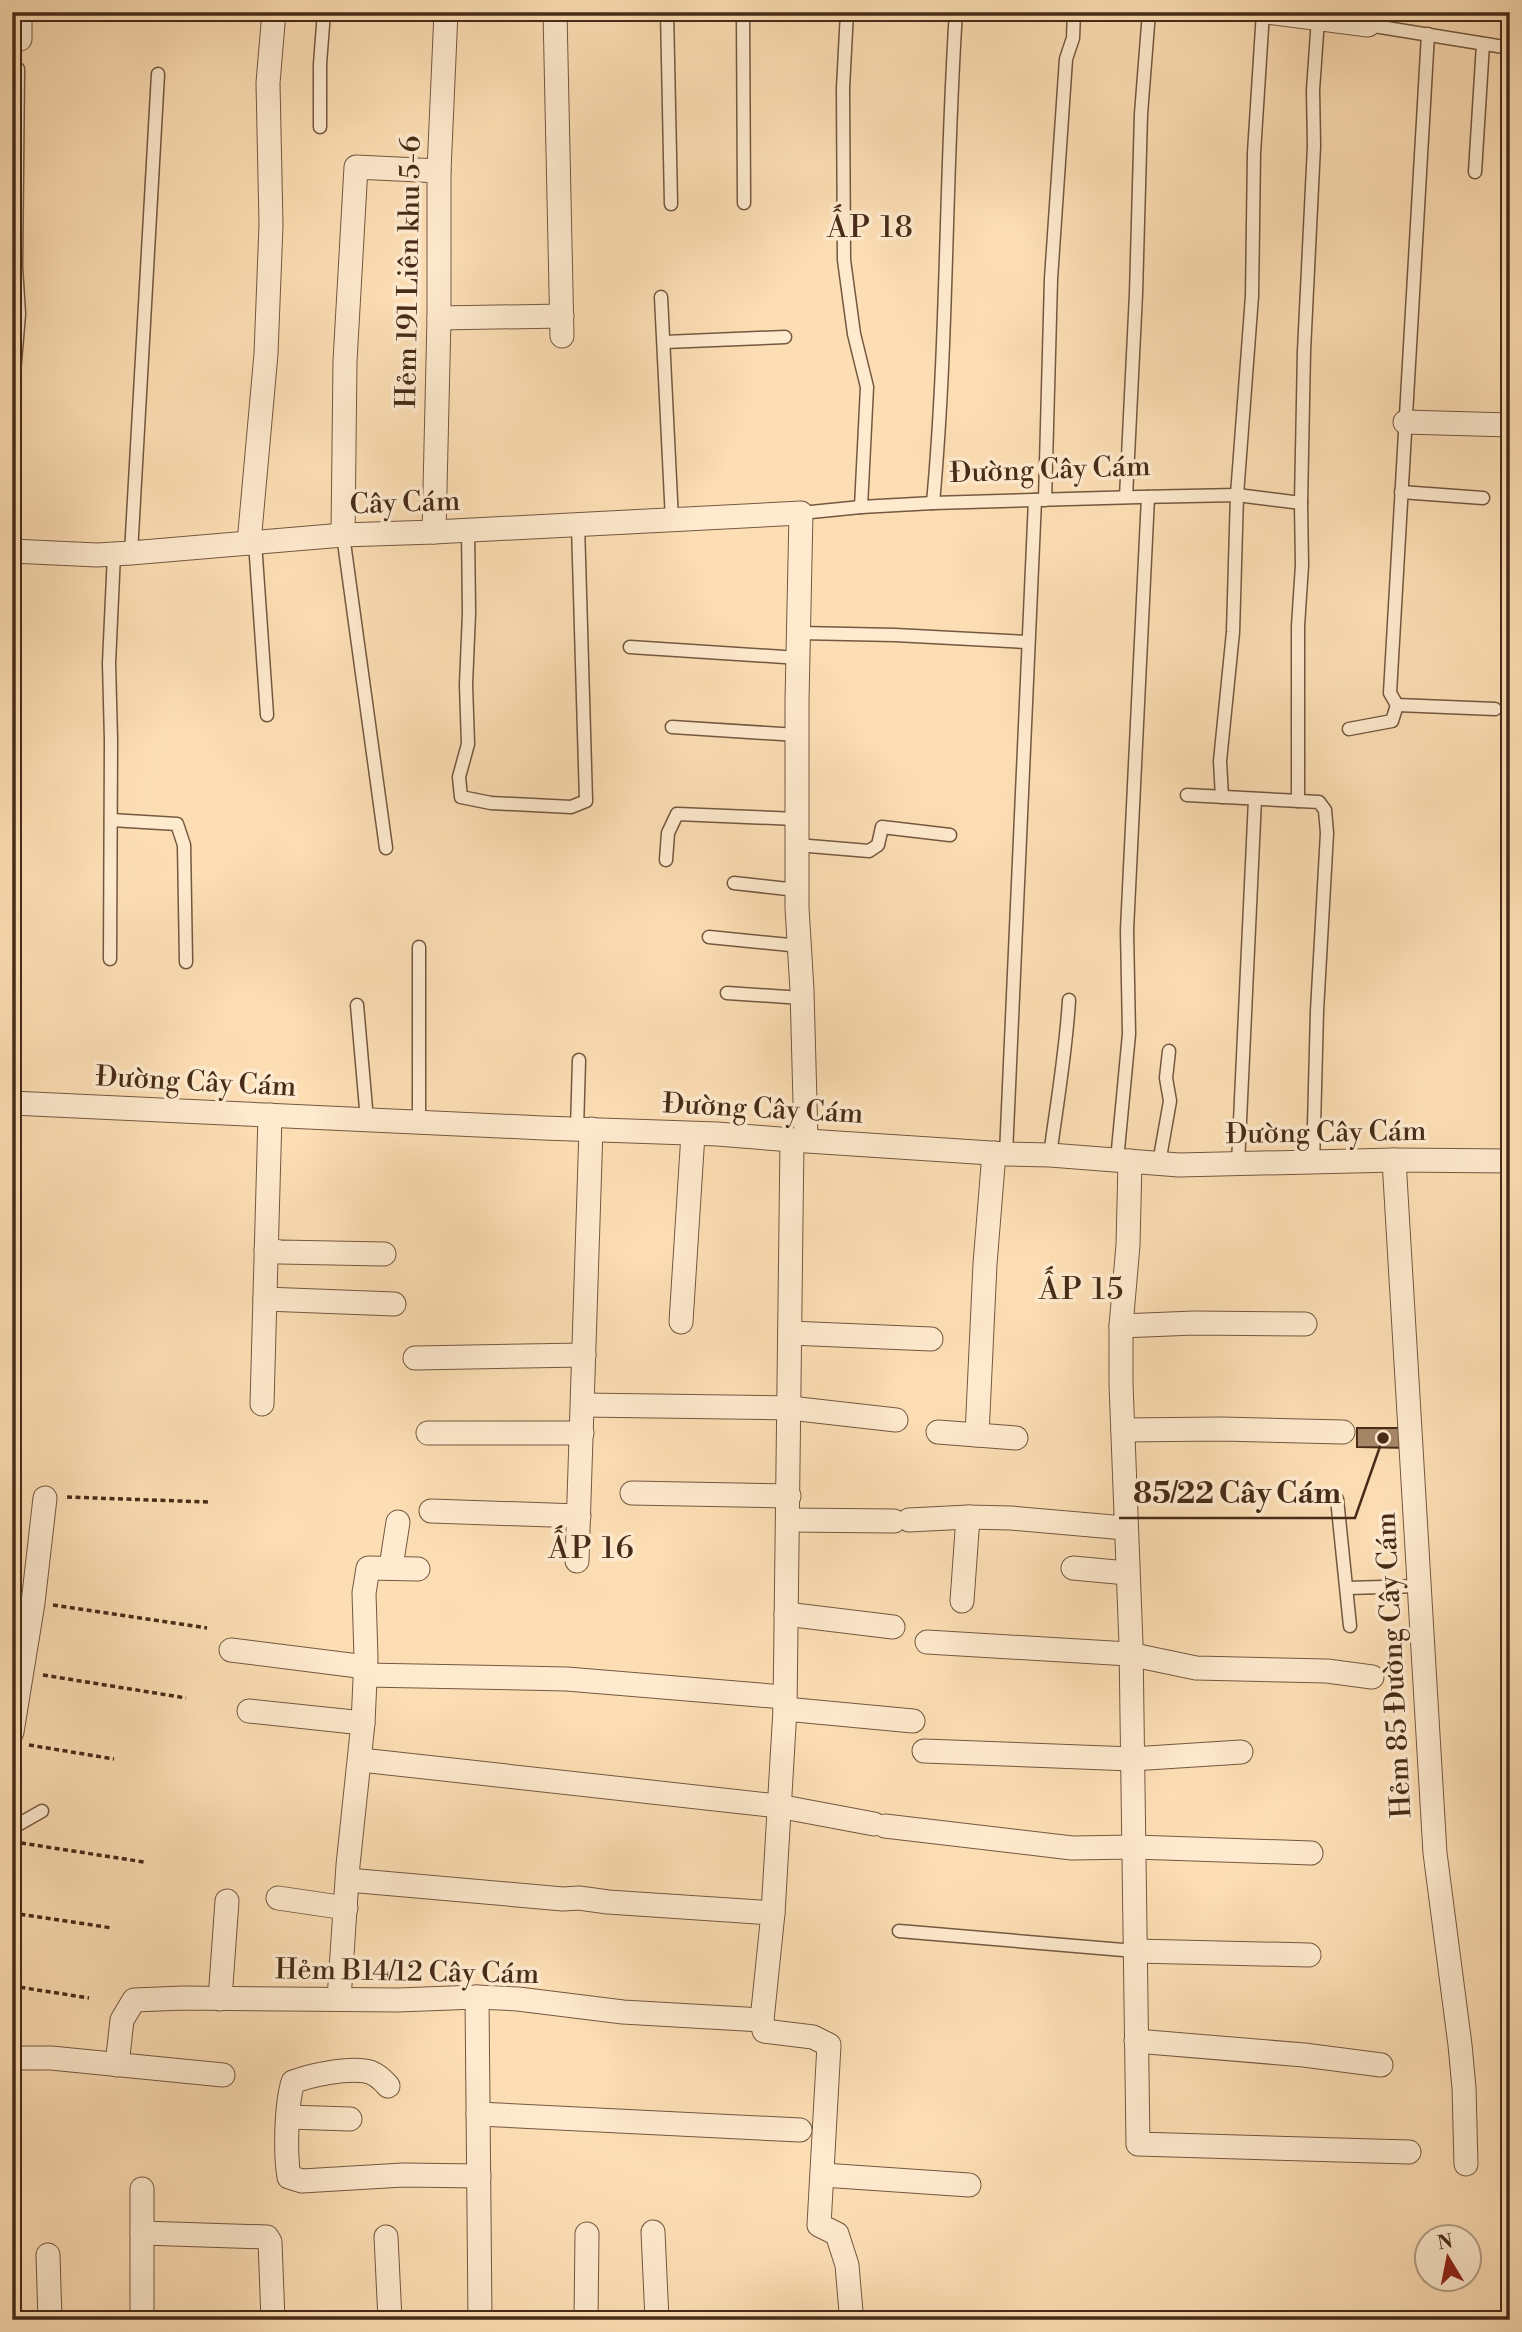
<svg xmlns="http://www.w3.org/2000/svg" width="1522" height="2332" viewBox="0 0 1522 2332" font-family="'Libre Bodoni',serif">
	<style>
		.building { fill: #a68869; stroke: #472b18; stroke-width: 2 }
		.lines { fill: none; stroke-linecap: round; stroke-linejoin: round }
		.lane-casing { stroke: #74583f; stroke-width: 15 }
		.street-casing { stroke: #74583f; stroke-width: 25 }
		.path { stroke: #472b18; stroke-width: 3.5; stroke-dasharray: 5 3.5; stroke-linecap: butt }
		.lane { stroke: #feeace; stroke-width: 12 }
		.street { stroke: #feeace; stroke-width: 23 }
		.labels { text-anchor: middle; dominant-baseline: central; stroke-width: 7; stroke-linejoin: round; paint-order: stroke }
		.street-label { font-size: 28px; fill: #472b18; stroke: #feeace }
		.neighbourhood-label { font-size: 30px; letter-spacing: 2px; fill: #472b18; stroke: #feeace }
		.leader { fill: none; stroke: #472b18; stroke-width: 2.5 }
		.callout-dot { fill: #472b18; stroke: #feeace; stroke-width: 2.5 }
		.callout-label { font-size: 30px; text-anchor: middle; font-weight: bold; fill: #472b18; stroke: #feeace; stroke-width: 7; stroke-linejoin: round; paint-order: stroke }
	</style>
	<rect width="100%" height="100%" fill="#fddeb4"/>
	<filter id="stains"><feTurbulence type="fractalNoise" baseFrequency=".00286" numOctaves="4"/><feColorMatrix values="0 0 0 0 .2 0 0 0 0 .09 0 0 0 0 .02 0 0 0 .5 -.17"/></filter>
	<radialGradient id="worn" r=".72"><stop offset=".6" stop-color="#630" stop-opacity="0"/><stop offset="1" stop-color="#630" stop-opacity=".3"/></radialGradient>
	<!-- building -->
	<polygon class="building" points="1357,1428 1410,1428 1410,1448 1357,1447"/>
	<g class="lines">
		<!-- lane casing -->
		<g class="lane-casing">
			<g id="lane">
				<polyline points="667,12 671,204"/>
				<polyline points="743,12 744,203"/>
				<polyline points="847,12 843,88 844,260 854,334 867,387 861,507"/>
				<polyline points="1367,12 1368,25 1510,48"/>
				<polyline points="1428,34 1390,693 1397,705 1495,709"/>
				<polyline points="320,127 320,64 324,12"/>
				<polyline points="1475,172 1483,44"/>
				<polyline points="661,297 672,520"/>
				<polyline points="665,342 785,337"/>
				<polyline points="12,397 19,314 16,267 18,69"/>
				<polyline points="1401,492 1483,498"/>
				<polyline points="1126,497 1136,294 1141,114 1149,12"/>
				<polyline points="1045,500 1051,279 1066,59 1073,38 1074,12"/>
				<path d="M933,503C948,340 945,176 956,12"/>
				<polyline points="801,513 861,507 933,503 1139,497 1237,495 1301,503"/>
				<polyline points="468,530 469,613 466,685 468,744 459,777 461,797 491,803 571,807 586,801 578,525"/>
				<polyline points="343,535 386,848"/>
				<polyline points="255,542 267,715"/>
				<polyline points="131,553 158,74"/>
				<polyline points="800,633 895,635 1027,642"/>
				<polyline points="630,647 799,658"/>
				<polyline points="672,727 797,735"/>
				<polyline points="1349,729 1392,721 1397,705"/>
				<polyline points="1187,795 1319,802 1325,810 1327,833 1317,1011 1313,1164"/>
				<polyline points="1222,797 1220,761 1233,632 1237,495 1252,296 1254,153 1263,12"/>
				<polyline points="1298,801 1298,626 1302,565 1301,503 1304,351 1314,146 1313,90 1318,19"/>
				<polyline points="111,820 177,824 184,845 186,962"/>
				<polyline points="797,845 869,851 878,845 882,827 950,835"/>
				<polyline points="666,860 668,833 677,814 797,819"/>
				<polyline points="734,883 797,890"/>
				<polyline points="709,937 800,946"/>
				<polyline points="419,947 419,1122"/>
				<polyline points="110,959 111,740 109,663 114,554"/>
				<polyline points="727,993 802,998"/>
				<polyline points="357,1005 367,1120"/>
				<polyline points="577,1129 579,1060"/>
				<polyline points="1006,1154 1035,500"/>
				<path d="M1050,1155C1057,1103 1066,1052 1069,1000"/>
				<polyline points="1117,1160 1129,1034 1127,930 1148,497"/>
				<polyline points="1159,1163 1170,1101 1166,1078 1169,1051"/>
				<polyline points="1238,1164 1255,799"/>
				<polyline points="1337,1499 1350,1626"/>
				<polyline points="1347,1588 1419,1586"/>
				<polyline points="12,1828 42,1811"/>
				<polyline points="899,1931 1135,1951"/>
			</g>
		</g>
		<!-- street casing -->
		<g class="street-casing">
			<g id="street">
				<polyline points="555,12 562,336"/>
				<polyline points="1266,12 1368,25"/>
				<polyline points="20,39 20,12"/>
				<polyline points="439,318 562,316"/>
				<polyline points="1405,422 1510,425"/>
				<polyline points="434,532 439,318 439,171 446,12"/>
				<polyline points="343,535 345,361 356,167 439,171"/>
				<polyline points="249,543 266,354 271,225 268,83 274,12"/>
				<polyline points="12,551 97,555 131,553 343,535 434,532 801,513 797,701 797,908 802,990 806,1140"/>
				<polyline points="12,1103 543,1128 717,1134 792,1140 1006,1154 1050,1155 1179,1165 1394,1160 1510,1161"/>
				<polyline points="792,1140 785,1709 773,1913 762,2020 764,2031 813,2037 829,2045 819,2225 837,2234 847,2265 851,2312 849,2320"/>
				<polyline points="1394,1160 1435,1853 1460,2045 1464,2088 1466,2164"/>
				<polyline points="1130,1161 1128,1245 1121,1326 1121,1384 1131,1644 1138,2144 1409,2152"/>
				<polyline points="266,1250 280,1252 384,1254"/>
				<polyline points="265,1299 394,1304"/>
				<polyline points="681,1322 693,1134"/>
				<polyline points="1121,1326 1194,1323 1305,1324"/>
				<polyline points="790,1333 931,1339"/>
				<polyline points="415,1358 584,1355"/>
				<polyline points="262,1404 270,1115"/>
				<polyline points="583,1405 790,1408 896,1420"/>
				<polyline points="1123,1430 1222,1429 1343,1432"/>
				<polyline points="938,1432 1016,1438"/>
				<polyline points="428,1433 582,1433"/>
				<polyline points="977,1435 985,1264 994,1153"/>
				<polyline points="632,1493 789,1496"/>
				<polyline points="431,1511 579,1516"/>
				<polyline points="788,1520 894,1521"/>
				<polyline points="909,1520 968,1517 1011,1518 1125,1528"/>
				<polyline points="577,1561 591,1129"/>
				<polyline points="391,1567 398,1522"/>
				<polyline points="1073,1568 1127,1573"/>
				<polyline points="962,1601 968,1517"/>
				<polyline points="786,1614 893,1627"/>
				<polyline points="927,1642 1129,1654 1196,1668 1327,1671 1372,1677"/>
				<polyline points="231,1650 366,1667"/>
				<polyline points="365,1675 567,1679 784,1697"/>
				<polyline points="785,1709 913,1721"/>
				<polyline points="249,1711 363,1723"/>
				<polyline points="12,1732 33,1603 45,1498"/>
				<polyline points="924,1751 1132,1759 1241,1752"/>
				<polyline points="361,1760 778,1806 874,1824"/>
				<polyline points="885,1826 1072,1848 1135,1847 1311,1853"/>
				<polyline points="348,1880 563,1899 579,1898 608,1902 773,1913"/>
				<polyline points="278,1898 346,1908"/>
				<polyline points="1135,1951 1309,1955"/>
				<polyline points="477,1997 480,2320"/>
				<polyline points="220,1999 227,1901"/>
				<polyline points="339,1999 348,1865 363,1723 366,1658 364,1593 368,1568 418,1569"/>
				<polyline points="1136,2041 1304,2055 1381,2065"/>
				<polyline points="12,2058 51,2058 223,2075"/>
				<polyline points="117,2065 122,2020 134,2000 183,1998 398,2000 477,1997 518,1999 623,2012 762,2020"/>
				<path d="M388,2086C382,2079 375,2072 365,2071C346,2068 311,2075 293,2082C286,2104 285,2154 289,2177L302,2181L403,2175L479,2176"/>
				<polyline points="478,2114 800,2130"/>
				<polyline points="288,2117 350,2119"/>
				<polyline points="823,2175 969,2185"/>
				<polyline points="653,2232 657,2320"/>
				<polyline points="142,2233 267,2237 270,2242 273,2320"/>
				<polyline points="386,2237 390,2320"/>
				<polyline points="48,2255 50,2320"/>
				<polyline points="142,2320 142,2189"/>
				<polyline points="586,2320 587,2234"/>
			</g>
		</g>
		<!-- path -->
		<g class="path">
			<polyline points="67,1497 208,1502"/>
			<polyline points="53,1605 207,1628"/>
			<polyline points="43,1675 186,1698"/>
			<polyline points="29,1745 114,1759"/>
			<polyline points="21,1843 144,1862"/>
			<polyline points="12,1913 112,1928"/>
			<polyline points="12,1986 89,1998"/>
		</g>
		<!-- lane -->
		<use href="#lane" class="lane"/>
		<!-- street -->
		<use href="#street" class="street"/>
	</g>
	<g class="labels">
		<!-- street labels -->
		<g class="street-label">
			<text transform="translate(409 272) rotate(-89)">Hẻm 191 Liên khu 5-6</text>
			<text transform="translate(1050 470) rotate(-2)">Đường Cây Cám</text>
			<text transform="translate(405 503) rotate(-2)">Cây Cám</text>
			<text transform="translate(196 1082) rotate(3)">Đường Cây Cám</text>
			<text transform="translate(763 1109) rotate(3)">Đường Cây Cám</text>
			<text transform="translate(1326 1133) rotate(-1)">Đường Cây Cám</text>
			<text transform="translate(1394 1665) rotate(-93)">Hẻm 85 Đường Cây Cám</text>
			<text transform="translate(407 1972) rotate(1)">Hẻm B14/12 Cây Cám</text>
		</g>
		<!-- neighbourhood labels -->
		<g class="neighbourhood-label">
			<text x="871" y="228">ẤP 18</text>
			<text x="1082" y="1290">ẤP 15</text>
			<text x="592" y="1549">ẤP 16</text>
		</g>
	</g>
	<!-- callouts -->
	<path class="leader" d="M1383 1438L1355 1518H1119"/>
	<circle class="callout-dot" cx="1383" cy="1438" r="7"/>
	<g class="callout-label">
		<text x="1237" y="1503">85/22 Cây Cám</text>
	</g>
	<!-- margin -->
	<rect width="1522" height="2332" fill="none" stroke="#fddeb4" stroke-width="42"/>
	<rect x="14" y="14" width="1494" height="2304" fill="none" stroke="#472b18" stroke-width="3.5"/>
	<rect x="21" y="21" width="1480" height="2290" fill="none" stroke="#472b18" stroke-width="2"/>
	<!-- north arrow -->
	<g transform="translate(1448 2258) rotate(350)"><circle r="33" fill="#feeace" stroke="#b59e85" stroke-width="2"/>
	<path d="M0-5L12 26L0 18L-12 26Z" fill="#8f2418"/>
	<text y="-10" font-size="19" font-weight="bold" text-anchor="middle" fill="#472b18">N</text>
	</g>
	<rect width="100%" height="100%" filter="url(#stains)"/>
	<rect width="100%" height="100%" fill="url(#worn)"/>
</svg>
